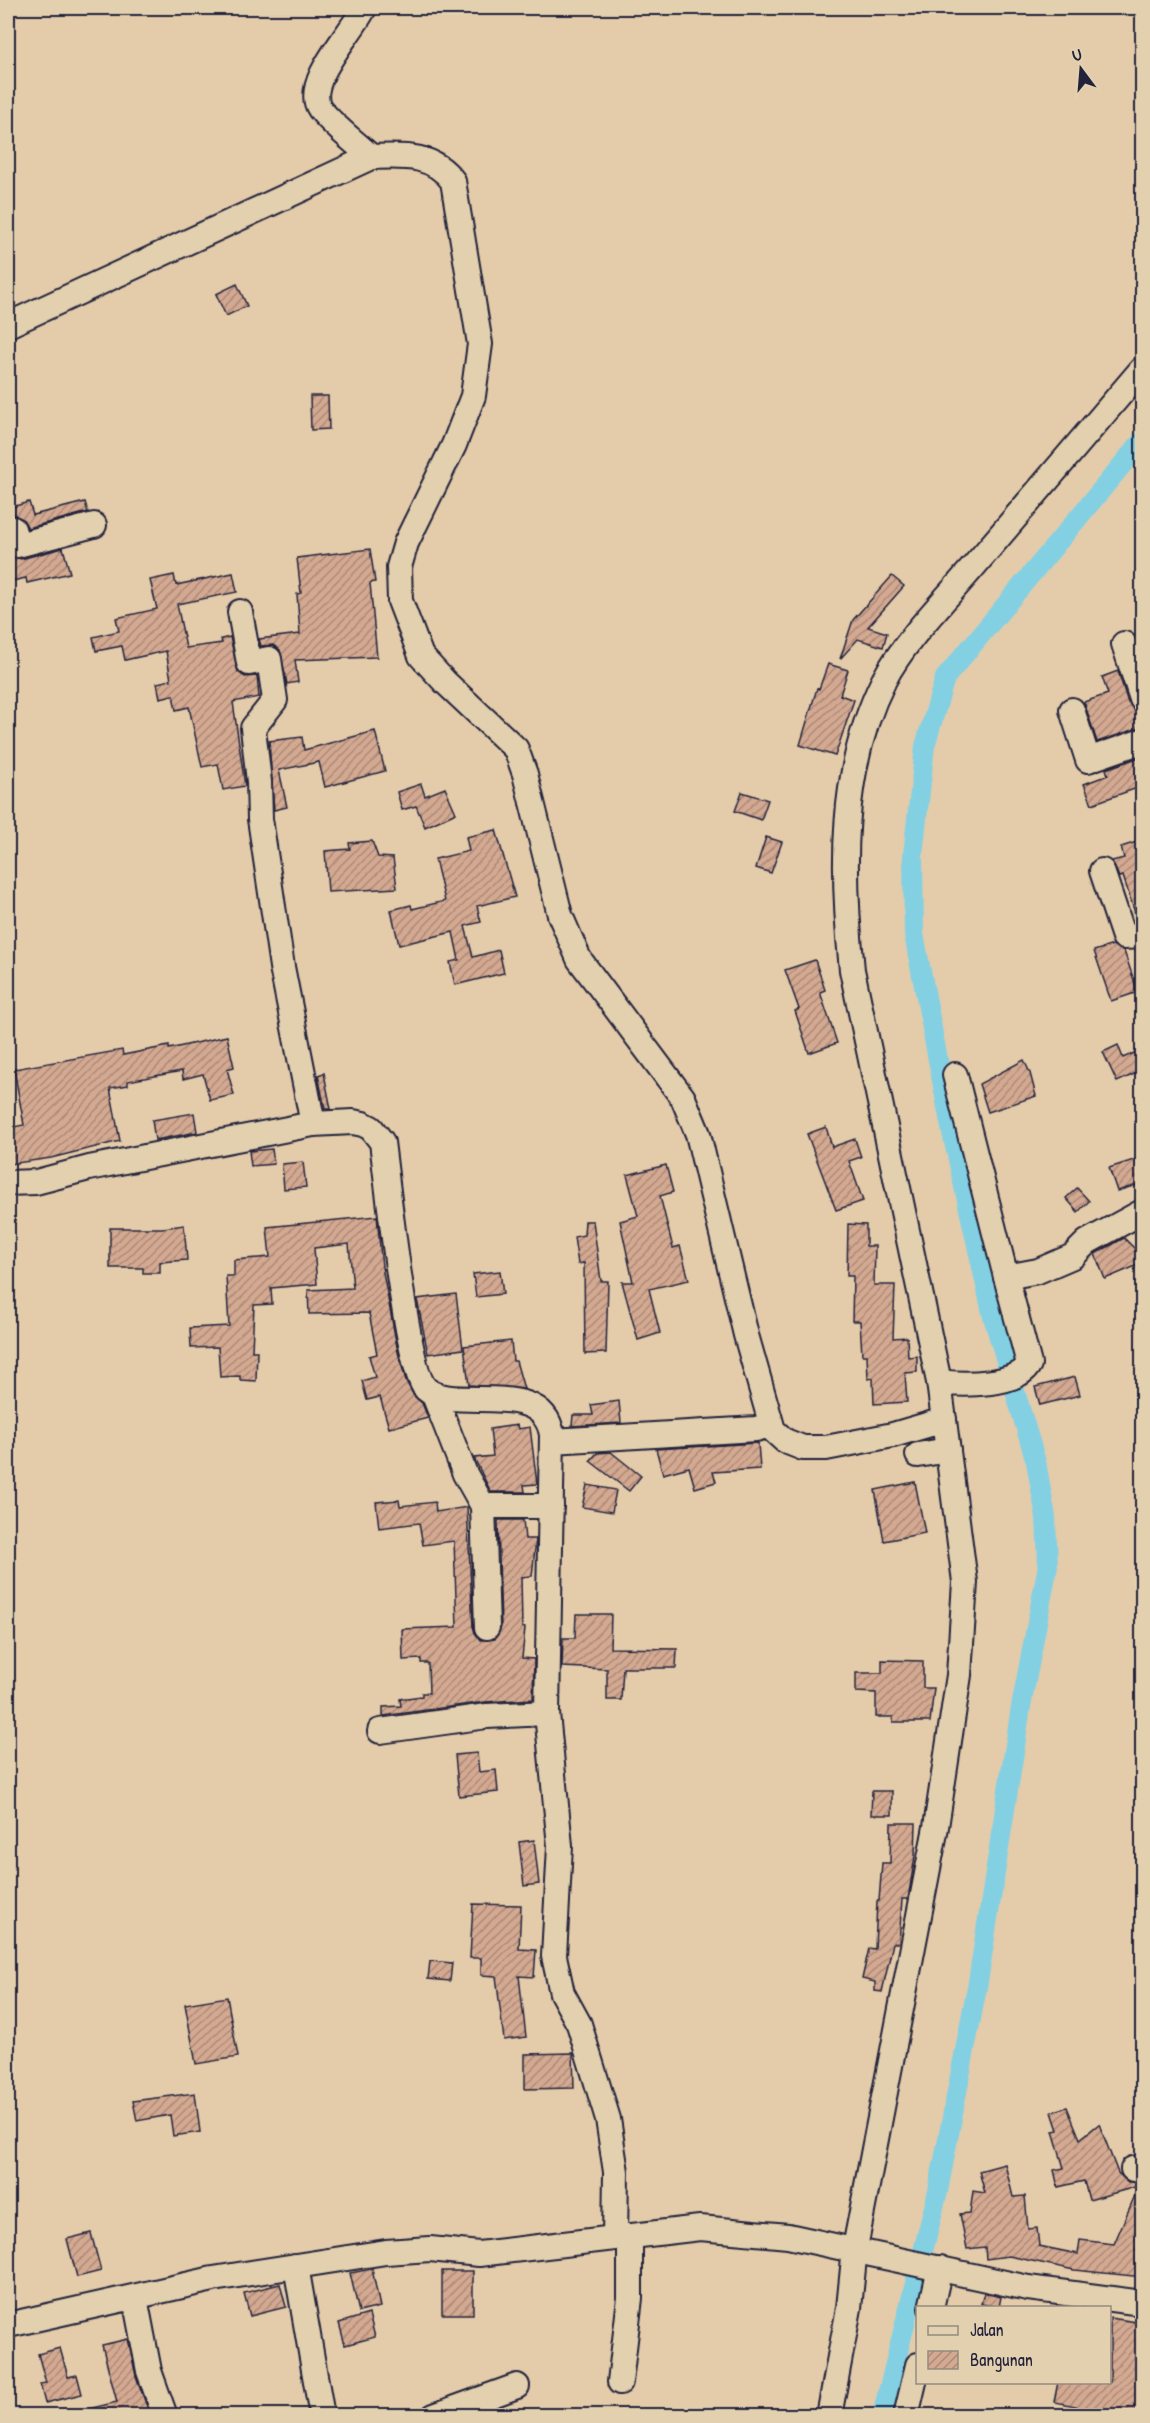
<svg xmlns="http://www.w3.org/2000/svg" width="1150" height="2423" viewBox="0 0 1150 2423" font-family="'Patrick Hand',sans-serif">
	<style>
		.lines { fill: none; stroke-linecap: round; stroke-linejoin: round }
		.canal { stroke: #83d0e3; stroke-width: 20 }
		.building { fill: url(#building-hatch); stroke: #22223b; stroke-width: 1.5 }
		.minor-casing { stroke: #22223b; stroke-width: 28 }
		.minor { stroke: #e2d0ae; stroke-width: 24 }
	</style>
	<defs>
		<pattern id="building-hatch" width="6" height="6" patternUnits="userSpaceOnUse" patternTransform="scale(1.5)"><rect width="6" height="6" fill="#d4a991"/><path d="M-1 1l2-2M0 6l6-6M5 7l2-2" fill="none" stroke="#ac8978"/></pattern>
	</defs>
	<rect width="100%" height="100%" fill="#e4ccab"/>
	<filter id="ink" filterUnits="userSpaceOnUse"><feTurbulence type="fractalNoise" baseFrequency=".0167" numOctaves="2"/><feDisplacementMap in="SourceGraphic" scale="12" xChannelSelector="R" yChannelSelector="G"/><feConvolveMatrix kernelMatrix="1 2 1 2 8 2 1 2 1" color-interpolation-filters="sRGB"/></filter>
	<g filter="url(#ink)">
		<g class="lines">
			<!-- canal -->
			<polyline class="canal" points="882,2416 938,2191 978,1982 1021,1707 1048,1565 1046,1517 1036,1462 993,1317 951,1128 914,934 913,855 925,746 945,678 1142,441"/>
		</g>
		<!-- building -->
		<g class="building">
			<polygon points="237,284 247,306 226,316 216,294"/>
			<polygon points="310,396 328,396 329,429 311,430"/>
			<polygon points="29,502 33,515 85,502 88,512 28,528 23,519 14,515 12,507"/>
			<polygon points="63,548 70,573 27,583 26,578 8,582 8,554 21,559"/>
			<polygon points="370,549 375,582 370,583 377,657 295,660 298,682 287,684 280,650 273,645 261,646 259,639 300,634 297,594 301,593 297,558"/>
			<polygon points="233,573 237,592 177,604 186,648 222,643 221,639 230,637 238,672 245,677 257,676 259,697 233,702 245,786 223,790 218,764 202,767 189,707 176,710 173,695 160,698 157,683 171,680 166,651 125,660 122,646 96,651 93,637 119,631 116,618 157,609 150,580 174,575 176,585"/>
			<polygon points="892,576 904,586 868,627 887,633 883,647 858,639 840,659 853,620"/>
			<polygon points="828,664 848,670 840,695 854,700 835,756 800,745 817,688 819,689"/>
			<polygon points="1118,671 1128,703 1139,713 1142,727 1097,742 1084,702 1108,694 1102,677"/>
			<polygon points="375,731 385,771 325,787 319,762 279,770 287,807 274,810 269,741 302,737 304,750"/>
			<polygon points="1143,756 1143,786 1092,804 1084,784 1108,775 1106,769"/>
			<polygon points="421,784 425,796 445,788 456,813 425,827 416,806 402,810 397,792"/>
			<polygon points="742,792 768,800 761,820 735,811"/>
			<polygon points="496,830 515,897 477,906 481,922 465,926 473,957 499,950 504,973 455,985 450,962 459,960 453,932 399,945 391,910 411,905 412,909 445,901 435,859 469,851 466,837"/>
			<polygon points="766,837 782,842 771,873 756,868"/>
			<polygon points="1143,840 1143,922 1138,922 1123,876 1119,877 1112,861 1124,858 1121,847"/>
			<polygon points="372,841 378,857 393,858 397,888 328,892 325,851 350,849 349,843"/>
			<polygon points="1113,945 1124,951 1138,992 1111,1001 1094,951"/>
			<polygon points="815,960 825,990 820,992 837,1043 809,1053 795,1011 799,1009 785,970"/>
			<polygon points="227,1036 234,1067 227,1069 234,1095 210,1100 203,1074 183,1079 182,1071 128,1081 128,1085 110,1088 120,1141 51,1158 10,1164 8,1128 24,1125 14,1069 122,1050 123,1055 169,1046 169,1049"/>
			<polygon points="1118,1045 1123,1058 1143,1049 1143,1070 1117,1082 1103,1052"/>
			<polygon points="1024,1060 1030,1073 1036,1096 988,1112 979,1084"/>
			<polygon points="324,1073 326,1084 331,1109 325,1109 318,1075"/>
			<polygon points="194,1113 197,1132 155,1140 152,1120"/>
			<polygon points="826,1127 832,1147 855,1139 861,1157 849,1161 863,1201 836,1210 807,1134"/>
			<polygon points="272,1149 274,1164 251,1166 249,1151"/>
			<polygon points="1143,1157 1143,1183 1117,1191 1109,1168"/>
			<polygon points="303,1162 306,1187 284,1189 282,1164"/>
			<polygon points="666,1165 673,1192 660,1196 673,1248 680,1246 689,1280 649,1289 660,1333 638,1340 622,1282 633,1282 620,1221 638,1216 627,1175"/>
			<polygon points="1077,1188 1089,1201 1078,1212 1066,1198"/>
			<polygon points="377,1216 382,1267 398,1352 406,1381 414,1396 422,1403 428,1418 389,1428 380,1397 367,1400 362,1381 375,1377 369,1356 377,1354 369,1313 309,1314 308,1290 353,1288 349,1244 314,1248 317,1284 271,1288 272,1304 254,1305 252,1351 257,1351 256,1381 240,1380 240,1376 220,1377 218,1347 191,1348 190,1328 229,1326 226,1276 234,1276 234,1260 270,1257 267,1227"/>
			<polygon points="585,1221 593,1221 601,1281 608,1281 606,1353 585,1354 584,1263 578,1264 574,1237 584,1235"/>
			<polygon points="848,1224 866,1225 866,1246 875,1246 874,1285 895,1285 893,1338 907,1337 908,1357 917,1356 917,1372 905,1373 907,1402 874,1404 873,1378 868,1379 867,1355 862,1355 860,1321 852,1321 853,1276 847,1276"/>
			<polygon points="184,1225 187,1260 160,1262 160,1273 143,1273 143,1268 110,1268 110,1228 163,1228"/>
			<polygon points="1124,1238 1143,1257 1143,1263 1105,1279 1095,1254"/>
			<polygon points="500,1271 503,1294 476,1297 473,1274"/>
			<polygon points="456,1294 463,1349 428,1354 417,1299"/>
			<polygon points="511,1341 513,1361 516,1361 524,1389 469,1385 464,1346"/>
			<polygon points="1075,1377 1080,1395 1040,1405 1035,1387"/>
			<polygon points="619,1401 621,1423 572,1426 573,1415 593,1415 591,1405"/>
			<polygon points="517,1425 518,1429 530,1427 537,1484 524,1485 525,1492 491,1492 474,1458 493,1456 490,1429"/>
			<polygon points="758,1443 760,1469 713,1472 716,1482 695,1488 689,1467 663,1474 656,1449"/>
			<polygon points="611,1452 641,1476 629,1491 590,1461 597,1453"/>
			<polygon points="915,1482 925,1533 884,1541 875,1490"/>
			<polygon points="587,1485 616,1490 612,1512 582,1507"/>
			<polygon points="399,1500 400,1506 435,1502 436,1512 467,1507 473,1627 481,1640 495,1639 501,1627 498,1520 523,1520 525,1539 536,1539 532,1576 521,1577 522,1627 525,1628 522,1658 534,1659 533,1699 485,1702 383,1716 383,1707 401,1706 400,1699 422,1696 422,1693 429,1693 428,1663 421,1663 421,1659 403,1660 402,1629 457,1627 454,1541 423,1545 419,1523 379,1528 376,1502"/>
			<polygon points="576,1614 611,1614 610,1648 677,1649 676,1668 623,1668 621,1700 607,1700 607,1669 562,1667 563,1638 575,1638"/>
			<polygon points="882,1660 923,1661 923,1688 934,1688 930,1722 893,1722 893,1717 876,1717 876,1693 856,1692 856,1673 882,1673"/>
			<polygon points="477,1753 479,1772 496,1770 498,1792 459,1796 455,1755"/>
			<polygon points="872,1791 892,1791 892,1815 871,1815"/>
			<polygon points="891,1823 916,1823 915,1856 908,1899 902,1899 899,1943 893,1943 882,1992 875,1991 875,1982 862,1979 869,1948 875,1949 877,1901 879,1901 882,1863 890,1863"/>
			<polygon points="534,1840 539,1884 524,1886 519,1842"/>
			<polygon points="473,1904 521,1905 519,1949 536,1950 534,1977 519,1976 526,2037 504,2040 496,1976 481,1975 481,1958 470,1958"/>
			<polygon points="430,1961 452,1963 450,1981 428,1979"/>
			<polygon points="227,1997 238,2057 196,2064 185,2004"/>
			<polygon points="573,2053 574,2088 525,2089 525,2054"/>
			<polygon points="195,2093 200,2132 173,2136 170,2115 137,2121 133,2101"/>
			<polygon points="1067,2107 1080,2139 1099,2124 1118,2173 1128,2182 1143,2181 1143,2236 1136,2251 1143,2252 1143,2277 1074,2270 1009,2256 986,2259 985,2247 967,2249 960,2214 970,2213 973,2191 985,2193 979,2171 1005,2164 1013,2197 1025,2196 1028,2229 1037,2228 1039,2246 1078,2254 1080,2240 1114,2244 1139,2186 1089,2200 1084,2181 1058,2187 1054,2170 1064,2168 1053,2131 1058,2130 1052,2112"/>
			<polygon points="91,2233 101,2271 77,2277 67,2239"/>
			<polygon points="372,2269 380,2307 359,2312 350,2273"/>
			<rect x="442" y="2271" width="31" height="43"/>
			<polygon points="280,2284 286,2307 250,2316 244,2293"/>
			<polygon points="984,2293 1001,2297 999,2307 981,2304"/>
			<polygon points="369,2314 375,2337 345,2345 339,2323"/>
			<polygon points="1110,2318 1143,2323 1136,2375 1143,2376 1143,2415 1101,2411 1100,2415 1075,2415 1076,2406 1054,2402 1058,2382 1110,2382"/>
			<polygon points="128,2339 136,2376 150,2415 85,2415 84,2410 117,2402 102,2345"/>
			<polygon points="60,2348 68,2377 77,2375 82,2394 45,2403 40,2384 46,2383 38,2354"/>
		</g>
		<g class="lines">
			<!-- minor casing -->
			<g class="minor-casing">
				<g id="minor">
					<path d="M364,8C353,32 302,83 320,109C333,126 355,142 371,157"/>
					<path d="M8,325L371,157C403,156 432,153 453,181L480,344L473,396L454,445L406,543L399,567L400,601L421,656L445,682L516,749L525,774L560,915L579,959L683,1098L698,1134L746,1335L773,1430L785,1441L803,1448H826L893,1435L944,1420"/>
					<polyline points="8,531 13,529 18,545 94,525"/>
					<polyline points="240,612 249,663 269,659 275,700 253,728 259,782 260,819 282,967 313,1124"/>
					<polyline points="1124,644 1142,699"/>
					<polyline points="1072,710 1088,760 1142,741"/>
					<polyline points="1102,871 1124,937 1142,936"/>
					<polyline points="955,1075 1006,1277"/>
					<path d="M8,1183L36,1182L89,1168L313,1124L353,1122L363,1124L371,1128L382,1142C387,1180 407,1371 426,1389C453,1414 543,1376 552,1435L547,1713L560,1846L554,1956L562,1993L579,2024L608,2119L616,2172L615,2237"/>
					<path d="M939,1382C961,1385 1018,1386 1029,1364L1006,1277L1038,1271L1073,1256L1087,1242L1142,1212"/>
					<polyline points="434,1395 465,1474 483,1506 551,1506"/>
					<polyline points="552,1441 756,1429 770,1425"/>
					<polyline points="918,1455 948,1450"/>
					<polyline points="483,1506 487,1627"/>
					<polyline points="380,1731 487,1716 547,1713"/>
					<polyline points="1133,2169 1142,2167"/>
					<polyline points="296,2266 322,2416"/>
					<polyline points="135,2298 149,2371 165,2416"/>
					<polyline points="931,2308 940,2268"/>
					<polyline points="8,2325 213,2279 386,2252 430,2249 479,2254 700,2228 788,2236 1028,2288 1142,2303"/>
					<polyline points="620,2382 630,2298 630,2236"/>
					<polyline points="434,2416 517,2386"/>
					<path d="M829,2416L849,2308L855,2248L936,1827L959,1675L965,1582L939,1382L852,970C842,874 839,769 884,680C904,641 945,600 974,566C1030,500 1086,435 1142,369"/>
					<polyline points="906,2416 918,2365"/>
				</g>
			</g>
			<!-- minor -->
			<use href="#minor" class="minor"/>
		</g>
	</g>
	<!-- margin -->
	<rect width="1150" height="2423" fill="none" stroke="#e2d0ae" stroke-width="30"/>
	<rect x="15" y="15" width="1120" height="2393" fill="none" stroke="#22223b" stroke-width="2" filter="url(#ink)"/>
	<!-- legend -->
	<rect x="916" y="2306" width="195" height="78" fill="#e2d0ae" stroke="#958a80" stroke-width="1.5"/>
	<rect x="928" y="2326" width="30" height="9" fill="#e2d0ae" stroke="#958a80" stroke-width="1.5"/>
	<text x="970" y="2336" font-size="18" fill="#22223b">Jalan</text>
	<rect x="928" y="2351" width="30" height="18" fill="url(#building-hatch)" stroke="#958a80" stroke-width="1.5"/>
	<text x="970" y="2366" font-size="18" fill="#22223b">Bangunan</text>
	<!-- north arrow -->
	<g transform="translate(1081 69) rotate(344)" stroke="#e2d0ae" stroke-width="4.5" paint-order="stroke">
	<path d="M0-4.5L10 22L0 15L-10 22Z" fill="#22223b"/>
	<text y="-9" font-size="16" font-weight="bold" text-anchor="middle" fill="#22223b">U</text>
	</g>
</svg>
